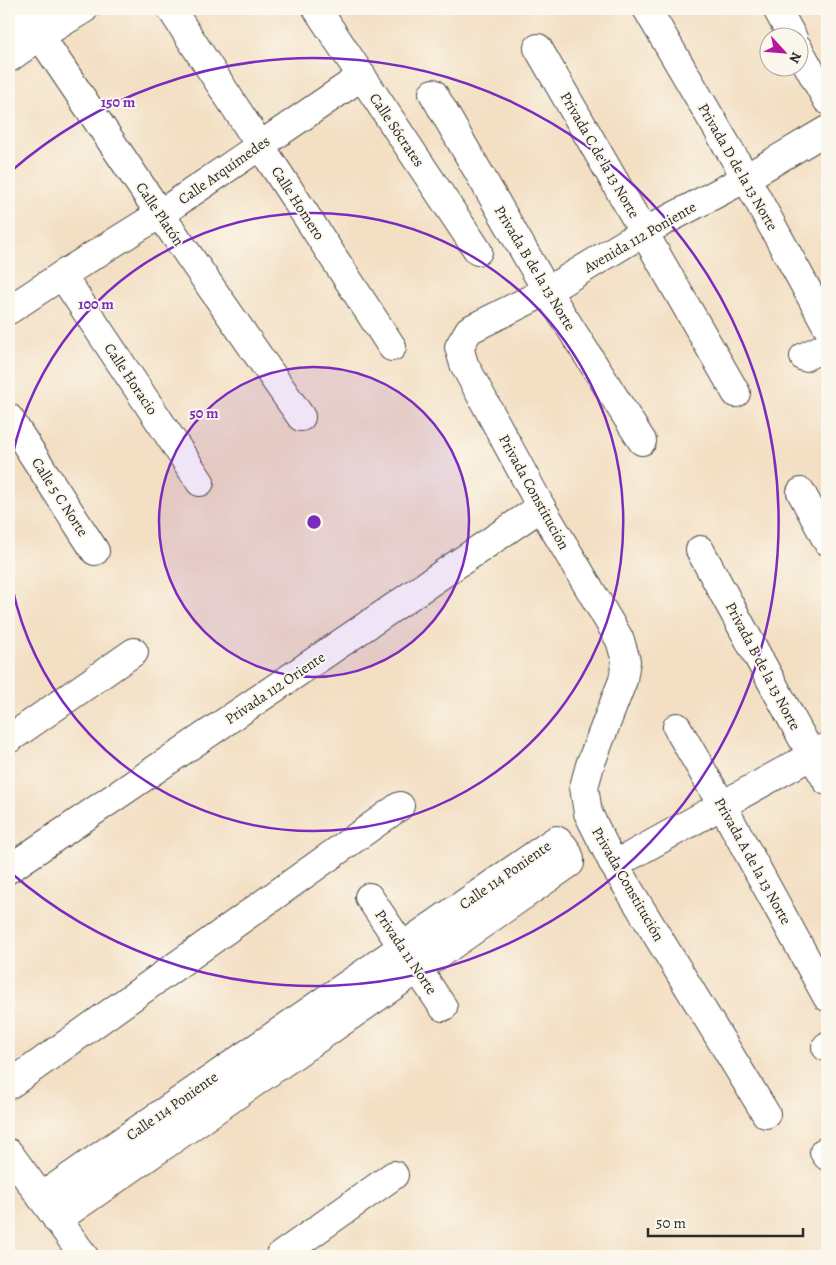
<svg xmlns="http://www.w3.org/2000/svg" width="836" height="1265" viewBox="0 0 836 1265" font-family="Alegreya,serif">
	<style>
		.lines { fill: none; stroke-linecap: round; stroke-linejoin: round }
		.minor-casing { stroke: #494642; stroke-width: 30 }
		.minor { stroke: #fff; stroke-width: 28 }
		.ring { fill: none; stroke: #7b2cbf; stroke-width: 2.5 }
		.labels { text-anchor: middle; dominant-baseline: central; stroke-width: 4; stroke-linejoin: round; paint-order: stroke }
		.street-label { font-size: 15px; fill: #2b2b2b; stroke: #fbf7ec }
		.centre { fill: #7b2cbf; stroke: #fbf7ec; stroke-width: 2.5 }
		.ring-label { font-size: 15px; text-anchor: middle; font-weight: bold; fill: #7b2cbf; stroke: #fbf7ec; stroke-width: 4; stroke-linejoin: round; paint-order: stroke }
	</style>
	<rect width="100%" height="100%" fill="#fbf7ec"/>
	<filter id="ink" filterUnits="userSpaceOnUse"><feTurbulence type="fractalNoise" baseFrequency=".02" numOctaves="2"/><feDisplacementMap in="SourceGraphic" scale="10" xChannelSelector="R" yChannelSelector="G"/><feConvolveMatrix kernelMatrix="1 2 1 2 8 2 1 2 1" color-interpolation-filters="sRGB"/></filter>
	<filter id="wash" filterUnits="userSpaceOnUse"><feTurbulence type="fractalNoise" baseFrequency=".0096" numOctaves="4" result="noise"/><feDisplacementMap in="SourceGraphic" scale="20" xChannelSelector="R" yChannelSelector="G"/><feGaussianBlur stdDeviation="1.12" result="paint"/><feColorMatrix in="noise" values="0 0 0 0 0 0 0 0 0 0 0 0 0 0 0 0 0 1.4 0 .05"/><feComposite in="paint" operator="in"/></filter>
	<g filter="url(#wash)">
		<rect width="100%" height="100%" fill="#f3dfc3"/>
	</g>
	<g filter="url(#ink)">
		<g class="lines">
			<!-- minor casing -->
			<g class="minor-casing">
				<g id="minor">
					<polyline points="22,9 160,214 301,417"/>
					<polyline points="171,9 392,347"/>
					<polyline points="317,9 478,251"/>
					<polyline points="647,9 746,178 827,326"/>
					<polyline points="777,9 793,38"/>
					<polyline points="9,33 45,9"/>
					<polyline points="538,48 736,393"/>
					<polyline points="798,48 827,100"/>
					<polyline points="9,58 40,36 84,9"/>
					<polyline points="433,93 547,291 642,441"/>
					<polyline points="62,275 200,482"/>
					<polyline points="9,310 62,275 160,214 362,76"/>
					<polyline points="804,357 827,346"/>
					<polyline points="9,418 95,551"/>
					<polyline points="801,492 827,541"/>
					<polyline points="700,550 812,756 827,781"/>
					<polyline points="677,727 722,805 827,997"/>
					<polyline points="9,739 134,652"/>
					<polyline points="614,865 827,747"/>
					<polyline points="9,869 541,507"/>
					<polyline points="369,897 443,1007"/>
					<polyline points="826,1047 827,1046"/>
					<polyline points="9,1085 400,806"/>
					<polyline points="766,1114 614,865 588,813 584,787 590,765 623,680 626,661 620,640 541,507 464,364 459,347 469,330 547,291 644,232 746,178 827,130"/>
					<polyline points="824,1152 827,1156"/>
					<polyline points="9,1153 84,1256"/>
					<path d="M41,1197L556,840C563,843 571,855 570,863L57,1220"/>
					<polyline points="280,1256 394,1175"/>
				</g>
			</g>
			<!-- minor -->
			<use href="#minor" class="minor"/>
		</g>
	</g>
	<!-- distance rings -->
	<circle cx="314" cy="522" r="155" fill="#7b2cbf" fill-opacity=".12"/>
	<g class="ring">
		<circle cx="314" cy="522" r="155"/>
		<path d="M9 474A309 309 0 1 1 9 570"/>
		<path d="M10 172A464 464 0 1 1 10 872"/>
	</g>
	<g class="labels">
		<!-- street labels -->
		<g class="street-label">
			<text transform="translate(397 130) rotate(56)">Calle Sócrates</text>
			<text transform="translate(600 155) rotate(60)">Privada C de la 13 Norte</text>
			<text transform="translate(738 167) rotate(60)">Privada D de la 13 Norte</text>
			<text transform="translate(224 170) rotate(-35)">Calle Arquímedes</text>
			<text transform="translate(298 203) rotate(57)">Calle Homero</text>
			<text transform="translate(160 214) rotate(56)">Calle Platón</text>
			<text transform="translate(640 237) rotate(-30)">Avenida 112 Poniente</text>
			<text transform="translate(535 268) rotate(59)">Privada B de la 13 Norte</text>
			<text transform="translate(131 379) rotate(56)">Calle Horacio</text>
			<text transform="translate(534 492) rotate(61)">Privada Constitución</text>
			<text transform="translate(60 497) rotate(57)">Calle 5 C Norte</text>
			<text transform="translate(763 666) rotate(62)">Privada B de la 13 Norte</text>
			<text transform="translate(275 688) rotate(-34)">Privada 112 Oriente</text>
			<text transform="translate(753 861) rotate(61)">Privada A de la 13 Norte</text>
			<text transform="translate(505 875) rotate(-35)">Calle 114 Poniente</text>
			<text transform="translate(628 884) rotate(60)">Privada Constitución</text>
			<text transform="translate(406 952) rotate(56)">Privada 11 Norte</text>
			<text transform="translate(172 1106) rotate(-35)">Calle 114 Poniente</text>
		</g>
	</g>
	<circle cx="314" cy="522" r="8" class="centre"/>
	<g class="ring-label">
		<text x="118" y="107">150 m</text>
		<text x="96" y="309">100 m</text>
		<text x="204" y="418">50 m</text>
	</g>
	<!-- margin -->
	<rect width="836" height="1265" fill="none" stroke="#fbf7ec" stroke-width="30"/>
	<!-- north arrow -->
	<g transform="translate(784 52) rotate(116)"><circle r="24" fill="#fbf7ec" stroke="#a8a59f"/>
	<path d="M0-4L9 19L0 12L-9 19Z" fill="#b5179e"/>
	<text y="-8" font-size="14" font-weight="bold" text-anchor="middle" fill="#2b2b2b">N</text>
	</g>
	<!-- scale -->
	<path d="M648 1228v8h155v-8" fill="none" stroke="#2b2b2b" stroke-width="2.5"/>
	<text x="656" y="1228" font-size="15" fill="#2b2b2b" stroke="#fbf7ec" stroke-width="4" paint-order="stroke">50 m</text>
</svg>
